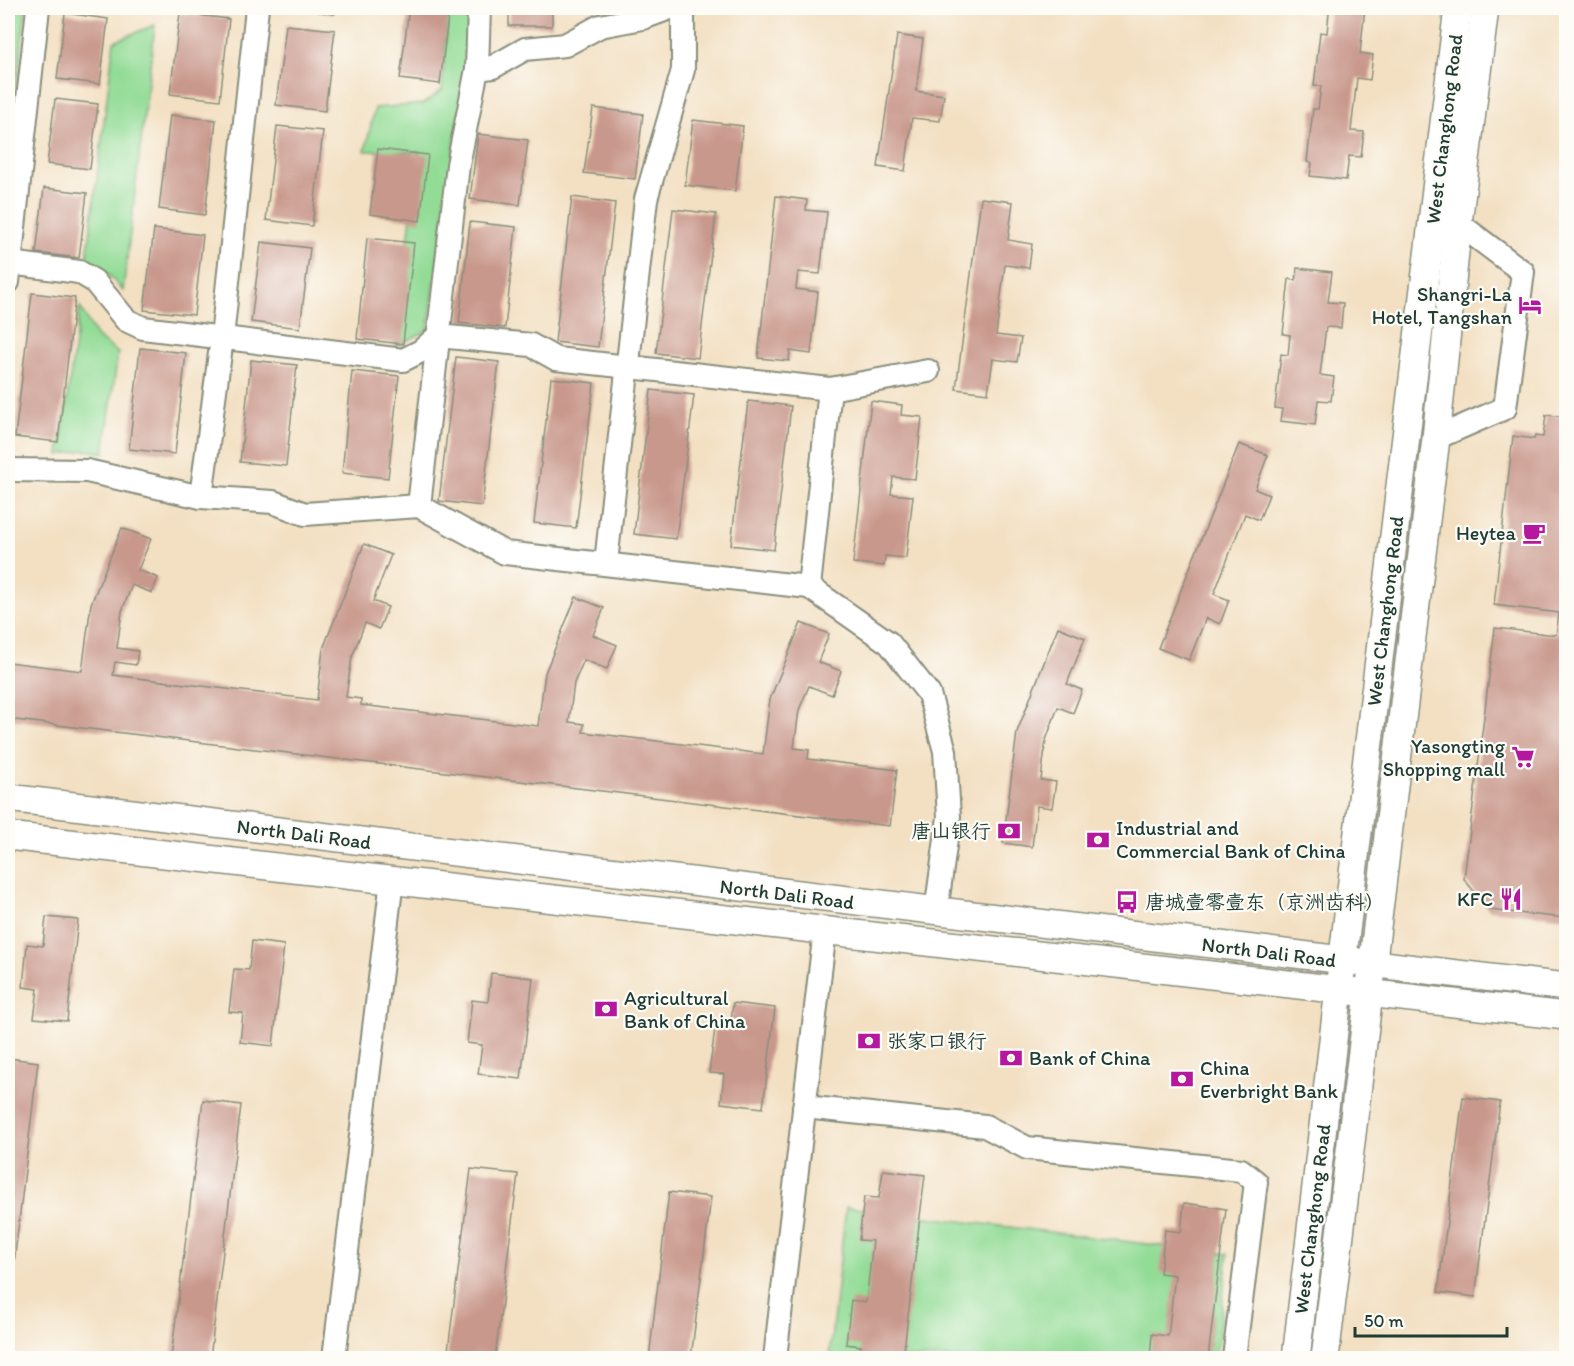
<svg xmlns="http://www.w3.org/2000/svg" width="1574" height="1366" viewBox="0 0 1574 1366" font-family="Itim,'LXGW WenKai TC',sans-serif">
	<style>
		.green { fill: #93dc96; stroke: #598c65; stroke-width: 1.5 }
		.building { fill: #c9988c }
		.lines { fill: none; stroke-linecap: round; stroke-linejoin: round }
		.minor-casing { stroke: #898e7c; stroke-width: 26 }
		.major-casing { stroke: #898e7c; stroke-width: 30 }
		.minor { stroke: #fff; stroke-width: 22 }
		.major { stroke: #fff; stroke-width: 27 }
		.labels { text-anchor: middle; dominant-baseline: central; stroke-width: 4.5; stroke-linejoin: round; paint-order: stroke }
		.street-label { font-size: 20px; fill: #1f3d34; stroke: #fdfcf7 }
		.poi-label { font-size: 20px; fill: #1f3d34; stroke: #fdfcf7; text-anchor: start }
	</style>
	<rect width="100%" height="100%" fill="#fdfcf7"/>
	<filter id="ink" filterUnits="userSpaceOnUse"><feTurbulence type="fractalNoise" baseFrequency=".0167" numOctaves="2"/><feDisplacementMap in="SourceGraphic" scale="12" xChannelSelector="R" yChannelSelector="G"/><feConvolveMatrix kernelMatrix="1 2 1 2 8 2 1 2 1" color-interpolation-filters="sRGB"/></filter>
	<filter id="wash" filterUnits="userSpaceOnUse"><feTurbulence type="fractalNoise" baseFrequency=".008" numOctaves="4" result="noise"/><feDisplacementMap in="SourceGraphic" scale="24" xChannelSelector="R" yChannelSelector="G"/><feGaussianBlur stdDeviation="1.35" result="paint"/><feColorMatrix in="noise" values="0 0 0 0 0 0 0 0 0 0 0 0 0 0 0 0 0 1.4 0 .05"/><feComposite in="paint" operator="in"/></filter>
	<g filter="url(#wash)">
		<rect width="100%" height="100%" fill="#f3e0c3"/>
		<!-- green -->
		<g class="green">
			<polygon points="8,8 26,8 8,158"/>
			<polygon points="448,8 470,8 467,59 428,330 395,347 419,152 365,151 375,108 423,104 442,90"/>
			<polygon points="155,25 123,291 107,273 86,267 114,41"/>
			<polygon points="80,307 96,336 118,353 104,453 84,450 59,455"/>
			<polygon points="846,1207 1228,1254 1216,1358 829,1358"/>
		</g>
		<g id="blocks">
			<!-- building -->
			<g class="building">
				<polygon points="293,8 335,8 334,14"/>
				<polygon points="409,8 449,8 440,84 400,79"/>
				<rect x="509" y="8" width="43" height="18"/>
				<polygon points="1323,8 1365,8 1360,53 1373,55 1370,80 1357,78 1351,131 1364,132 1361,157 1349,156 1346,180 1310,176 1312,163 1307,162 1313,109 1318,109 1321,86 1314,86 1320,32 1327,33 1329,13 1322,12"/>
				<polygon points="65,13 108,19 100,84 57,79"/>
				<polygon points="180,13 229,19 220,100 170,94"/>
				<polygon points="286,25 335,30 325,111 276,105"/>
				<polygon points="897,35 923,39 916,91 944,95 940,121 912,118 905,171 878,167"/>
				<polygon points="55,99 98,104 90,169 47,164"/>
				<polygon points="593,108 643,114 635,179 584,173"/>
				<polygon points="170,115 216,120 205,215 159,209"/>
				<polygon points="693,120 743,126 735,191 685,185"/>
				<polygon points="277,126 323,131 312,226 266,220"/>
				<polygon points="478,134 528,140 520,205 470,199"/>
				<polygon points="378,149 428,155 420,221 370,214"/>
				<polygon points="44,188 87,193 79,258 36,253"/>
				<polygon points="776,196 807,200 806,210 827,212 820,274 798,272 796,289 818,292 811,354 790,351 789,361 758,358"/>
				<polygon points="572,197 615,203 598,347 555,342"/>
				<polygon points="981,198 1013,202 1008,240 1032,244 1029,268 1005,265 996,335 1021,338 1017,362 993,359 988,393 956,389"/>
				<polygon points="673,209 716,214 698,358 656,353"/>
				<polygon points="470,222 516,227 505,328 459,323"/>
				<polygon points="154,229 203,235 194,315 144,310"/>
				<polygon points="367,238 414,243 403,344 357,339"/>
				<polygon points="261,242 310,248 300,328 251,322"/>
				<polygon points="1565,245 1566,245 1566,266 1563,266"/>
				<polygon points="1297,268 1332,272 1328,302 1343,303 1341,328 1326,327 1320,375 1334,377 1331,401 1318,400 1315,425 1280,421 1282,409 1275,408 1281,354 1288,355 1290,335 1283,334 1289,279 1296,280"/>
				<polygon points="32,293 75,298 58,442 15,437"/>
				<polygon points="140,348 186,353 175,454 129,449"/>
				<polygon points="456,357 499,362 482,506 439,501"/>
				<polygon points="251,360 297,365 286,466 240,462"/>
				<polygon points="352,371 399,376 388,478 342,473"/>
				<polygon points="551,378 594,383 576,528 534,523"/>
				<polygon points="651,390 694,395 676,539 634,534"/>
				<polygon points="748,401 791,406 774,550 731,545"/>
				<polygon points="871,401 902,405 901,415 922,417 915,479 893,477 891,494 913,496 906,558 885,556 884,566 853,563"/>
				<polygon points="1546,415 1566,417 1566,918 1489,910 1464,879 1495,628 1556,635 1559,613 1494,605 1513,436 1534,439 1535,436 1543,437"/>
				<polygon points="1239,444 1268,455 1255,489 1269,495 1259,520 1245,514 1214,594 1229,600 1220,624 1206,618 1189,660 1158,648"/>
				<polygon points="122,528 151,539 138,570 158,578 152,593 132,585 122,611 117,648 138,651 136,665 115,662 113,675 317,700 323,649 364,544 391,555 373,601 388,607 379,629 365,623 352,657 346,697 361,699 361,705 538,726 545,673 576,597 604,608 593,635 617,645 607,669 584,660 574,683 569,722 584,724 583,732 763,754 770,699 801,623 829,634 818,662 841,671 832,695 809,686 799,710 794,748 809,750 808,759 897,770 890,826 8,719 8,662 82,671 91,604"/>
				<polygon points="1058,627 1085,638 1067,684 1082,690 1073,713 1058,707 1046,740 1041,780 1056,782 1052,808 1037,806 1032,847 1003,843 1017,732"/>
				<polygon points="46,917 78,920 67,1021 34,1018 38,989 23,987 27,944 43,946"/>
				<polygon points="252,941 284,945 273,1046 240,1042 243,1013 229,1012 234,969 249,970"/>
				<polygon points="491,973 533,978 521,1079 478,1074 482,1045 467,1043 472,1000 488,1002"/>
				<polygon points="733,1003 775,1008 763,1108 721,1103 724,1074 709,1073 715,1029 730,1031"/>
				<polygon points="8,1058 38,1062 9,1305 8,1305"/>
				<polygon points="1463,1097 1500,1102 1475,1297 1438,1292"/>
				<polygon points="203,1100 241,1105 210,1358 171,1358"/>
				<polygon points="471,1169 518,1174 495,1358 447,1358"/>
				<polygon points="883,1170 925,1175 903,1358 859,1358 861,1346 846,1344 851,1300 866,1302 873,1241 859,1240 864,1197 879,1198"/>
				<polygon points="669,1192 711,1197 691,1358 649,1358"/>
				<polygon points="1184,1203 1226,1209 1208,1358 1150,1358 1152,1334 1168,1336 1175,1275 1160,1273 1165,1230 1181,1232"/>
			</g>
		</g>
	</g>
	<g filter="url(#ink)">
		<use href="#blocks" fill-opacity="0" stroke="#898e7c" stroke-width="1.5"/>
		<g class="lines">
			<!-- minor casing -->
			<g class="minor-casing">
				<g id="minor">
					<polyline points="477,69 493,67 525,49 565,45 600,26 643,18 670,8"/>
					<polyline points="10,263 79,272 94,281 126,320 143,328 403,360 421,351 438,336 531,345 556,359 830,389 928,371"/>
					<polyline points="8,282 38,8"/>
					<polyline points="1436,438 1505,408 1523,272 1458,223"/>
					<polyline points="8,470 87,471 201,497 273,502 305,514 419,506 505,553 809,587 889,643 929,694 945,751 949,817 936,912"/>
					<polyline points="201,497 222,338 257,8"/>
					<polyline points="419,506 458,165 477,69 479,8"/>
					<polyline points="606,563 646,199 683,70 683,8"/>
					<polyline points="809,587 830,389"/>
					<polyline points="804,1107 985,1126 1027,1148 1241,1170 1256,1182 1234,1358"/>
					<polyline points="334,1358 392,880"/>
					<polyline points="775,1358 825,930"/>
				</g>
			</g>
			<!-- major casing -->
			<g class="major-casing">
				<g id="major">
					<polyline points="8,798 1566,987"/>
					<polyline points="8,836 1566,1016"/>
					<polyline points="1296,1358 1339,989 1458,8"/>
					<polyline points="1325,1358 1436,438 1458,223 1485,8"/>
				</g>
			</g>
			<!-- minor -->
			<use href="#minor" class="minor"/>
			<!-- major -->
			<use href="#major" class="major"/>
		</g>
	</g>
	<!-- icons -->
	<defs>
		<g id="hotel-bare" transform="scale(1.8)"><path d="M-6-4.5h1.5V1H6V5H4.5V3h-9V5H-6ZM-4 0a1.8 1.8 0 1 1 3.6 0ZM.5 0V-2.5h3Q6-2.5 6 0Z" fill="#b5179e" stroke="#fdfcf7" stroke-width="2.5" paint-order="stroke"/></g>
		<g id="cafe-bare" transform="scale(1.8)"><path d="M-5.5-4.5H6V0H3Q3 3.5 0 3.5H-2.5Q-5.5 3.5-5.5 0ZM3-3.2v2h1.7v-2ZM-6 4.5H4V6H-6Z" fill="#b5179e" stroke="#fdfcf7" stroke-width="2.5" paint-order="stroke"/></g>
		<g id="supermarket-bare" transform="scale(1.8)"><path d="M-6-5.5h2.5l.6 2H6L4.5 2H-2.5L-4.4-4H-6ZM-1.5 3.2a1.3 1.3 0 1 0 .1 0ZM3 3.2a1.3 1.3 0 1 0 .1 0Z" fill="#b5179e" stroke="#fdfcf7" stroke-width="2.5" paint-order="stroke"/></g>
		<g id="bank-bare" transform="scale(1.8)"><path d="M-6-4H6V4H-6ZM0-2.3a2.3 2.3 0 1 0 0 4.6a2.3 2.3 0 1 0 0-4.6Z" fill="#b5179e" stroke="#fdfcf7" stroke-width="2.5" paint-order="stroke"/></g>
		<g id="restaurant-bare" transform="scale(1.8)"><path d="M-5-6h1v4h1v-4h1v4h1v-4h1v5L-1.5 .5V6h-2V.5L-5-1ZM5-6V6H3V1.5H1.5Q1.5-4 5-6Z" fill="#b5179e" stroke="#fdfcf7" stroke-width="2.5" paint-order="stroke"/></g>
		<g id="bus-bare" transform="scale(1.8)"><path d="M-5-6H5V4H4V6H2V4H-2V6H-4V4H-5ZM-3.5-4V0h7V-4ZM-3.5 1.2v1.5H-2V1.2ZM2 1.2v1.5H3.5V1.2Z" fill="#b5179e" stroke="#fdfcf7" stroke-width="2.5" paint-order="stroke"/></g>
	</defs>
	<g fill-rule="evenodd">
		<use href="#hotel-bare" x="1530" y="305"/>
		<use href="#cafe-bare" x="1534" y="533"/>
		<use href="#supermarket-bare" x="1523" y="757"/>
		<use href="#bank-bare" x="1009" y="831"/>
		<use href="#bank-bare" x="1098" y="840"/>
		<use href="#restaurant-bare" x="1511" y="899"/>
		<use href="#bus-bare" x="1127" y="902"/>
		<use href="#bank-bare" x="606" y="1009"/>
		<use href="#bank-bare" x="869" y="1041"/>
		<use href="#bank-bare" x="1011" y="1058"/>
		<use href="#bank-bare" x="1182" y="1079"/>
	</g>
	<g class="labels">
		<!-- street labels -->
		<g class="street-label">
			<text transform="translate(1444 129) rotate(-83)">West Changhong Road</text>
			<text transform="translate(1385 611) rotate(-83)">West Changhong Road</text>
			<text transform="translate(304 834) rotate(7)">North Dali Road</text>
			<text transform="translate(787 894) rotate(7)">North Dali Road</text>
			<text transform="translate(1269 952) rotate(7)">North Dali Road</text>
			<text transform="translate(1312 1219) rotate(-83)">West Changhong Road</text>
		</g>
		<!-- poi labels -->
		<g class="poi-label">
			<text x="1512" y="294" text-anchor="end">Shangri-La<tspan x="1512" dy="23">Hotel, Tangshan</tspan></text>
			<text x="1516" y="533" text-anchor="end">Heytea</text>
			<text x="1505" y="746" text-anchor="end">Yasongting<tspan x="1505" dy="23">Shopping mall</tspan></text>
			<text x="1116" y="828">Industrial and<tspan x="1116" dy="23">Commercial Bank of China</tspan></text>
			<text x="991" y="831" text-anchor="end">唐山银行</text>
			<text x="1493" y="899" text-anchor="end">KFC</text>
			<text x="1145" y="902">唐城壹零壹东（京洲齿科）</text>
			<text x="624" y="998">Agricultural<tspan x="624" dy="23">Bank of China</tspan></text>
			<text x="887" y="1041">张家口银行</text>
			<text x="1029" y="1058">Bank of China</text>
			<text x="1200" y="1068">China<tspan x="1200" dy="23">Everbright Bank</tspan></text>
		</g>
	</g>
	<!-- margin -->
	<rect width="1574" height="1366" fill="none" stroke="#fdfcf7" stroke-width="30"/>
	<!-- scale -->
	<path d="M1355 1327v9h152v-9" fill="none" stroke="#1f3d34" stroke-width="3"/>
	<text x="1364" y="1327" font-size="18" fill="#1f3d34" stroke="#fdfcf7" stroke-width="4.5" paint-order="stroke">50 m</text>
</svg>
